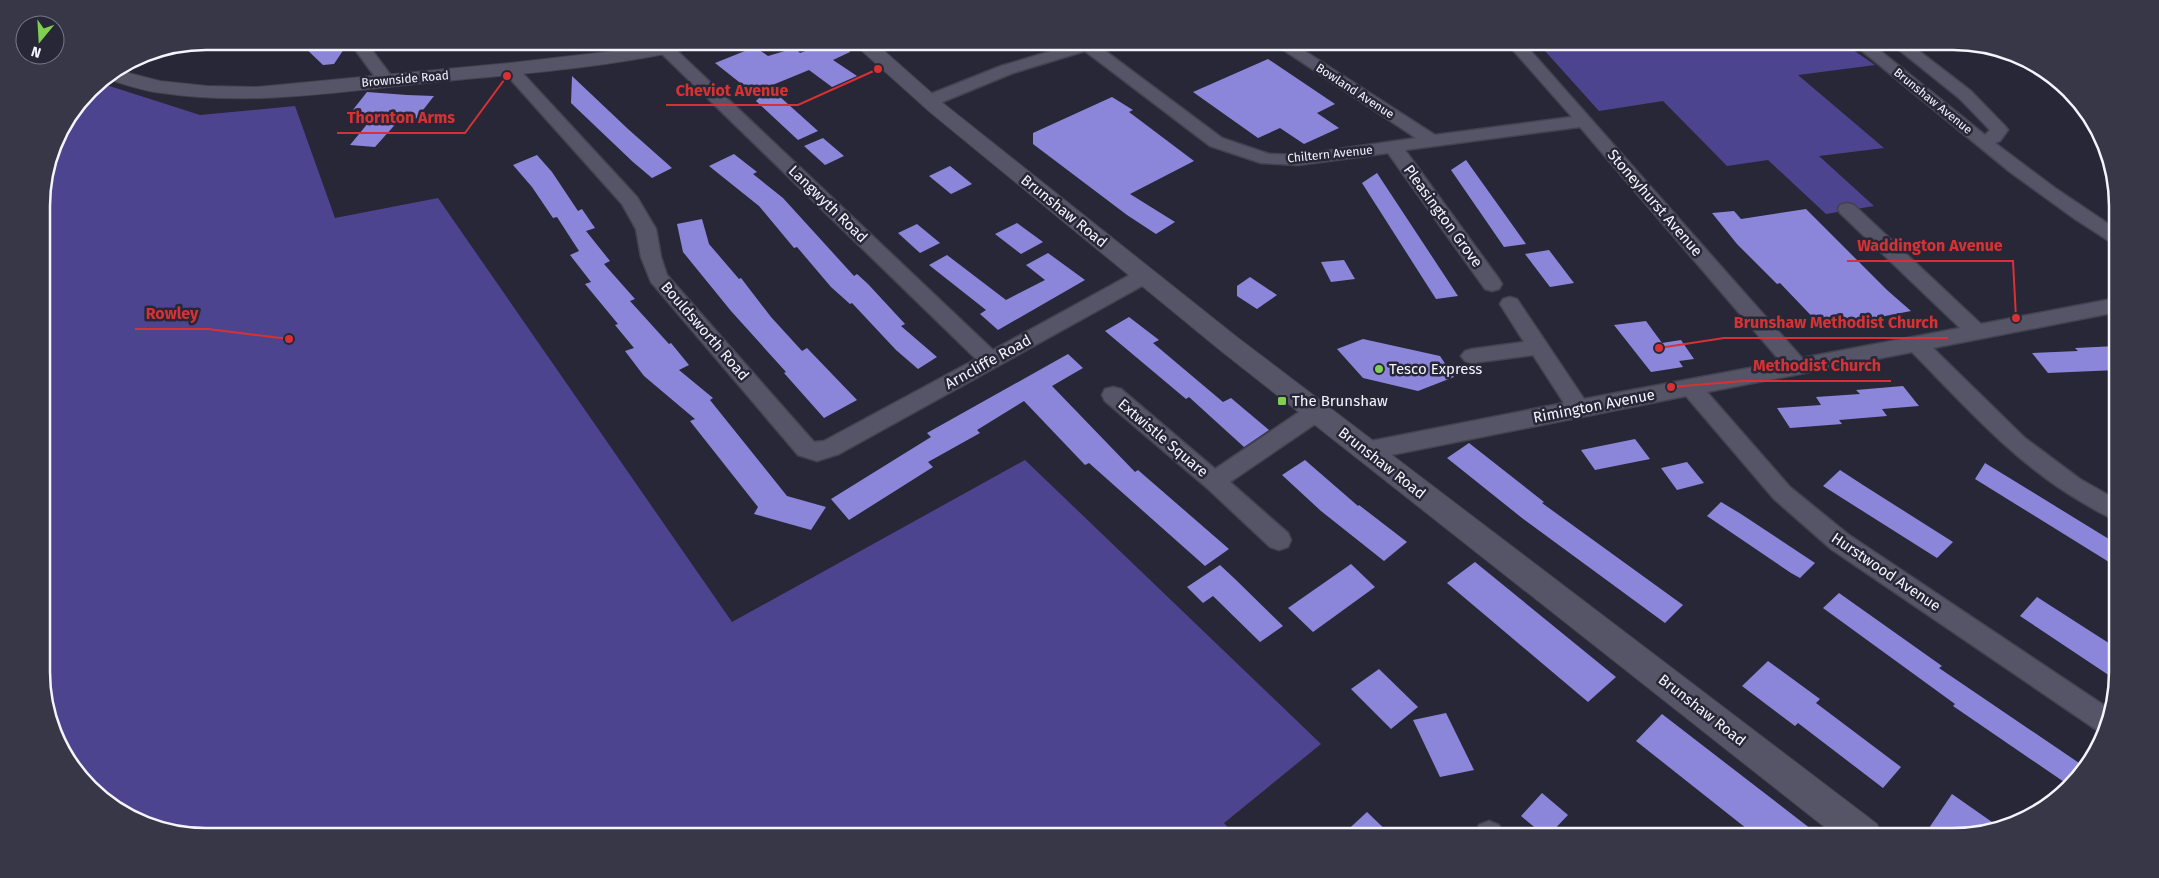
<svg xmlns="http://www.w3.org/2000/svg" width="2159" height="878" viewBox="0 0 2159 878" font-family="'Fira Sans',sans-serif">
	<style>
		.green { fill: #4d448f }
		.building { fill: #8c86db }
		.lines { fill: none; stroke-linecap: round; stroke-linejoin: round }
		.minor-casing { stroke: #43424f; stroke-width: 3 }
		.tertiary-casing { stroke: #43424f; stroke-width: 2 }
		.minor { fill: #565567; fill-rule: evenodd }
		.tertiary { fill: #565567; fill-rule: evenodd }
		.poi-dot { fill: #7fd052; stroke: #282737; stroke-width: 2 }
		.labels { text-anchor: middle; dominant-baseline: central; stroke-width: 5; stroke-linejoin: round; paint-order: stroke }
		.far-street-label { font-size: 12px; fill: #f3f4fe; stroke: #282737 }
		.street-label { font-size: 15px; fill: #f3f4fe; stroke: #282737 }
		.poi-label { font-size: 15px; fill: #f3f4fe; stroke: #282737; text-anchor: start }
		.rim { fill: none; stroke: #f3f4fe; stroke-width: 2.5 }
		.leader { fill: none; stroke: #d73233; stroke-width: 2 }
		.callout-dot { fill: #d73233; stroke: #282737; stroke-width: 2 }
		.callout-label { font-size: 16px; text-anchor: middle; font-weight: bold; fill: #d73233; stroke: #282737; stroke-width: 5; stroke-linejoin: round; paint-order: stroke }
	</style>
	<rect width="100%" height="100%" fill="#282737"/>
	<!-- green -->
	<g class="green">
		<polygon points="1536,41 1840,41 1875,65 1798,75 1884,148 1819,156 1874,206 1826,214 1768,160 1727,166 1663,101 1599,111"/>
		<polygon points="97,82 200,115 295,106 335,218 438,198 732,622 1025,460 1321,744 1224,823 1236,837 206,837 153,828 82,781 44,704 42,195 58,133"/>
	</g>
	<!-- building -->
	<g class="building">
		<polygon points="298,41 347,41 348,43 334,64 323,65"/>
		<polygon points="833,41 845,41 850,52 833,60 857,76 832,87 809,70 753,93 715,63 755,47 768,56 795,48 800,53"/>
		<polygon points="1268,59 1335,104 1317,113 1339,128 1304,144 1280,128 1258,138 1193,92"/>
		<polygon points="572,76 628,129 672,168 652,178 633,162 571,103"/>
		<polygon points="769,87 818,131 798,140 756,101"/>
		<polygon points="367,92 407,95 434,96 416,119 401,118 375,147 350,145 373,117 348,116"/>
		<polygon points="1112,97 1133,110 1129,112 1194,161 1130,194 1175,222 1156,234 1127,215 1033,144 1033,133"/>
		<polygon points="823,138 844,156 825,165 804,146"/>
		<polygon points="734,154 757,172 753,174 783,198 854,276 857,274 868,284 905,324 901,326 937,357 918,369 896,350 852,303 850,304 831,287 797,247 794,248 759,206 709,166"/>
		<polygon points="537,155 552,172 578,211 582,209 595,228 586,231 610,261 604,264 635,299 630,301 669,344 671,343 689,365 679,370 713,398 710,400 787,496 826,507 811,530 754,514 758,507 690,421 695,419 644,376 625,351 634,348 615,325 618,324 585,284 591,282 570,255 579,251 557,217 553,218 532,187 513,165"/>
		<polygon points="1466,160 1526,244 1504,247 1451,170"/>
		<polygon points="950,166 972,184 951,194 929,176"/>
		<polygon points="1377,173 1458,296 1436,299 1362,183"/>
		<polygon points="1806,209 1887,290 1911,311 1823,328 1780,283 1777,284 1737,244 1712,213 1734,211 1741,219"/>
		<polygon points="702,219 709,244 739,279 741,278 771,317 802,351 807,348 857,400 824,418 784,373 786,372 731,311 683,252 677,224"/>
		<polygon points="1017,223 1043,242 1021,254 995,234"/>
		<polygon points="917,224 940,243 920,253 898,233"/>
		<polygon points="1549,250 1574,283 1550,287 1525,254"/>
		<polygon points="1048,253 1085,280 998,330 980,314 986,310 929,265 947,255 1006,300 1045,280 1026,265"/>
		<polygon points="1344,260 1355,279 1331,282 1321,262"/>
		<polygon points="1250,277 1277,295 1257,309 1237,296 1237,286"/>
		<polygon points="1129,317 1159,340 1153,343 1223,402 1231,398 1269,430 1244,447 1189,397 1186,399 1105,331"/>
		<polygon points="1646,321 1662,343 1681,340 1694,359 1679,361 1683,367 1651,372 1614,325"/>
		<polygon points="1363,339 1440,356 1454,377 1418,391 1363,378 1337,349"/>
		<polygon points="2117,346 2117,370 2048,373 2032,353 2078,351 2075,348"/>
		<polygon points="1068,354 1083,368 1052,386 1135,472 1138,470 1229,549 1205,566 1089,463 1085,465 1024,401 977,430 980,433 928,462 933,467 849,520 831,499 931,437 927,433"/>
		<polygon points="1903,386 1919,406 1882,409 1887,416 1839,420 1842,424 1790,428 1777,408 1821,405 1816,397 1860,394 1856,390"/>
		<polygon points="1635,439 1650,459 1595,470 1581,450"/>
		<polygon points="1469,443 1544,502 1542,503 1683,605 1665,623 1522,518 1447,458"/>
		<polygon points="1305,460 1358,506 1359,505 1407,542 1384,561 1321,511 1282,475"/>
		<polygon points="1687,462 1704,483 1677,490 1661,468"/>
		<polygon points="1985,463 2117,544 2117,567 1975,479"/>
		<polygon points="1840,470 1863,485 1953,542 1937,558 1823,486"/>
		<polygon points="1721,502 1741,514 1815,563 1800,578 1791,573 1707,516"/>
		<polygon points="1475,562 1616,677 1588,702 1447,583"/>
		<polygon points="1351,564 1375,587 1313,632 1288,608"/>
		<polygon points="1220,565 1235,579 1283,626 1260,642 1213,596 1203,603 1187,587"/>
		<polygon points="1839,593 1942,666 1939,668 2085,767 2074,783 2070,786 1953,706 1955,704 1823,608"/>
		<polygon points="2037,597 2118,649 2116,680 2020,616"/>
		<polygon points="1768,661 1820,699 1816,703 1901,767 1883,788 1798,723 1795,726 1742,686"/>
		<polygon points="1379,669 1418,707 1391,729 1351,689"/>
		<polygon points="1446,713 1474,770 1440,777 1413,720"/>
		<polygon points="1662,714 1820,836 1756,836 1636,741"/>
		<polygon points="1542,793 1568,815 1548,836 1545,836 1521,816"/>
		<polygon points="1952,794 2002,829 1964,836 1940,836 1929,828"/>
		<polygon points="1367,812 1393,837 1340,837"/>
	</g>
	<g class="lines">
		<!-- minor casing -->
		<g class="minor-casing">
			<g id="minor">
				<polygon points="349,41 365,41 395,81 393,85 381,85"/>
				<polygon points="605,41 622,41 634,56 632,59 620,59"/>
				<path d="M1073,41H1092L1222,138L1269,154L1298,155L1416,138L1270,41H1289L1435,135L1572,117L1505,41H1522L1802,358L1960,328L1840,213L1838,209L1840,205L1847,203L1854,205L1981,324L2117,298V312L1933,348L2025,438L2080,479L2117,500V520C2104,516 2092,508 2080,501C2015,463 1964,405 1912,352L1707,392L1790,487L1849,535L2111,710L2109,725L2104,735L1831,549L1774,499L1686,396L1366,460L1358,457L1355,451L1358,445L1366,442L1564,403L1533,355L1472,363L1465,361L1461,356L1465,351L1472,349L1524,342L1500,304L1503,299L1510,297L1517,299L1584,399L1781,362L1580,127L1405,150L1499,279L1502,284L1499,289L1492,291L1485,289L1388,153L1298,165L1261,163L1210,146L1085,51L1013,73L935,105H923L921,101L923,97L1001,66L1075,44Z"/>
				<polygon points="1850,41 1868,41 1985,135 1990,130 1959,98 1888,41 1906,41 1971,91 2005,126 2008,130 2000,141 1995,143 2055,188 2116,229 2116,243 2109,241 2075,219 2010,172"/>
				<polygon points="666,44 672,46 993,350 1137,271 1144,269 1151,271 1154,276 1151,281 839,454 817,461 798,455 651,282 641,257 636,229 622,204 504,72 502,69 504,66 516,66 637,197 656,229 661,257 667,275 814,442 824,441 976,359 660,52 658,49 660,46"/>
				<polygon points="1113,387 1121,389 1215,469 1308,406 1316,404 1324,406 1327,412 1324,418 1230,482 1288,533 1291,540 1288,547 1279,550 1270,547 1206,487 1105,401 1102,395 1105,389"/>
				<polygon points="1489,821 1499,825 1503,837 1474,837 1479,825"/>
			</g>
		</g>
		<!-- tertiary casing -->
		<g class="tertiary-casing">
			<g id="tertiary">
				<path d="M672,41H709L706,45C620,66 532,73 444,81C351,90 255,107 162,93C142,91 122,83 103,78L117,70L160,81L207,86L257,87L510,63L641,48Z"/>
				<polygon points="851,41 873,41 944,104 1238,338 1877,824 1882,836 1836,836 1220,350 930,112"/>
			</g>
		</g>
		<!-- minor -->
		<use href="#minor" class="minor"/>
		<!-- tertiary -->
		<use href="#tertiary" class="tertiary"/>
	</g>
	<!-- markers -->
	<g class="poi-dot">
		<circle cx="1379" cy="369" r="5"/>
		<rect x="1277" y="396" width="10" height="10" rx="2.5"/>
	</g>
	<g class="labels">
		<!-- far-street labels -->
		<g class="far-street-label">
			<text transform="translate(405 79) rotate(-5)">Brownside Road</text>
			<text transform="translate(1355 91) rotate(33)">Bowland Avenue</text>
			<text transform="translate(1933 101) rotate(39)">Brunshaw Avenue</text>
			<text transform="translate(1330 154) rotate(-6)">Chiltern Avenue</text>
		</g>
		<!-- street labels -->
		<g class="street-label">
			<text transform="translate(1655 203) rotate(49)">Stoneyhurst Avenue</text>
			<text transform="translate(828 204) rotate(44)">Langwyth Road</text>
			<text transform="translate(1064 211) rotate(39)">Brunshaw Road</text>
			<text transform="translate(1443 216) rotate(54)">Pleasington Grove</text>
			<text transform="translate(705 331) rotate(49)">Bouldsworth Road</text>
			<text transform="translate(988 362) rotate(-29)">Arncliffe Road</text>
			<text transform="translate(1594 406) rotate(-11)">Rimington Avenue</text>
			<text transform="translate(1163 438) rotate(40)">Extwistle Square</text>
			<text transform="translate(1382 463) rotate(38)">Brunshaw Road</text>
			<text transform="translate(1886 572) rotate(34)">Hurstwood Avenue</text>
			<text transform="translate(1702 710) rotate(38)">Brunshaw Road</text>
		</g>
		<!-- poi labels -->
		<g class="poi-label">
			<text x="1389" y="369">Tesco Express</text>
			<text x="1292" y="401">The Brunshaw</text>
		</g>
	</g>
	<!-- crop -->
	<path d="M0 0H2159V878H0ZM206 50H1953A156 156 0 0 1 2109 206V672A156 156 0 0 1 1953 828H206A156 156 0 0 1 50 672V206A156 156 0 0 1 206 50Z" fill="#383747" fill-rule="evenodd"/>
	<path class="rim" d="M206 50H1953A156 156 0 0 1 2109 206V672A156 156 0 0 1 1953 828H206A156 156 0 0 1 50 672V206A156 156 0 0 1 206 50Z"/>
	<!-- callouts -->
	<path class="leader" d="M878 69L798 105H666M507 76L465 133H337M2016 318L2013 261H1847M289 339L208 329H135M1659 348L1724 338H1948M1671 387L1743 381H1891"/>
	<g class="callout-dot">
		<circle cx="878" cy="69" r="5"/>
		<circle cx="507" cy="76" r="5"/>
		<circle cx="2016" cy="318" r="5"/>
		<circle cx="289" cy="339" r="5"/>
		<circle cx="1659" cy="348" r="5"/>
		<circle cx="1671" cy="387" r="5"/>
	</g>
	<g class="callout-label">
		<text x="732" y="96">Cheviot Avenue</text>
		<text x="401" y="123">Thornton Arms</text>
		<text x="1930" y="251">Waddington Avenue</text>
		<text x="172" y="319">Rowley</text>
		<text x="1836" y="328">Brunshaw Methodist Church</text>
		<text x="1817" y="371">Methodist Church</text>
	</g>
	<!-- north arrow -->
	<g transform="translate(40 40) rotate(198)"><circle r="24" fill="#282737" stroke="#797987"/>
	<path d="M0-4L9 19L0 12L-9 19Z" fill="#7fd052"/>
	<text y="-8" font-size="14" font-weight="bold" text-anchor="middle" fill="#f3f4fe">N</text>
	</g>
</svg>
